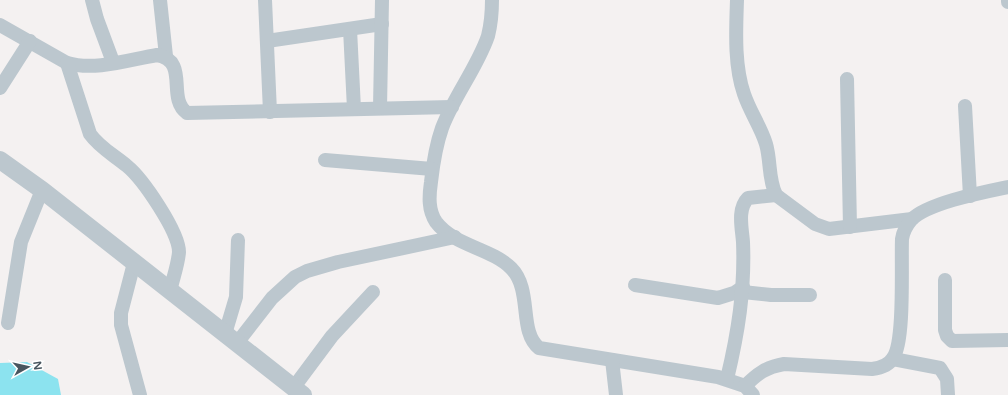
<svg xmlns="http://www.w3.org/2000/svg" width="1008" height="395" viewBox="0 0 1008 395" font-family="'Varela Round',sans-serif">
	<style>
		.water { fill: #8ce3ef }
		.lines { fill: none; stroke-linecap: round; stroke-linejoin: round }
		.minor { stroke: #bcc7ce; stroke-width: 14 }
		.tertiary { stroke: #bcc7ce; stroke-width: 18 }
	</style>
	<rect width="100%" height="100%" fill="#f4f1f1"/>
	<!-- water -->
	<polygon class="water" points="27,362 58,379 61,395 0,395 0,363"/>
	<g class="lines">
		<!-- minor -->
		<g class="minor">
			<polyline points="92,0 97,19 113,62"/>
			<polyline points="160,0 166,56"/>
			<polyline points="265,0 270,112"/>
			<path d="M492,0C492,12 491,24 488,36C477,68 454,96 442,128C436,145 433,164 431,182C429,196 428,210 436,222C454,246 491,248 511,268C533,290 518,331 539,348L718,377L745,386L753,395"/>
			<path d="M737,0C736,30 734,65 744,94C750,112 761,127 766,144C771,161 768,179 776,195L815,224L829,229L912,219"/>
			<polyline points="1008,0 1008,2"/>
			<path d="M0,25L67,63C95,71 128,60 157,55C190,61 166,98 187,113L452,107"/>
			<polyline points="350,29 354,109"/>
			<polyline points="267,41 382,24"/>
			<path d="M67,63L90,134C100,148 114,155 127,166C143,179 179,232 179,252C178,265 173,278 170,291"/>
			<polyline points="847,79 850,227"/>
			<polyline points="0,88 30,41"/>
			<polyline points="965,106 970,196"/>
			<polyline points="380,108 382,0"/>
			<polyline points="325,160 432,169"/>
			<polyline points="134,263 121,313 121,325 140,395"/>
			<polyline points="945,280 945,330 947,336 952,341 1008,340"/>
			<polyline points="635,285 718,298 734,293 743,287"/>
			<polyline points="743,292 771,295 810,295"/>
			<polyline points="8,323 21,242 42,190"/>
			<polyline points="225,334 236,297 238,240"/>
			<polyline points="237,343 272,298 295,277 307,271 338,262 455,237"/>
			<polyline points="893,359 940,368 947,379 948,395"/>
			<polyline points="612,360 616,395"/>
			<path d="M727,379C738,333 745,290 743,242C742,228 737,209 748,198L776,195"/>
			<path d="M745,386C757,374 766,367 784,364L872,369C880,368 889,365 893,358C905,342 901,263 902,239C903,232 906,226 911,220C927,203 984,192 1008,187"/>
			<polyline points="294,387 332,336 373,292"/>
		</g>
		<!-- tertiary -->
		<polyline class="tertiary" points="0,160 42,190 303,395"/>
	</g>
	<!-- north arrow -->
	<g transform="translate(28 367) rotate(82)" stroke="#ffffff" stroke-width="3" paint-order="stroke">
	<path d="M0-3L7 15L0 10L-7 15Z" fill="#48565f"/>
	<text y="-6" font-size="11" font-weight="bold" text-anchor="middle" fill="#48565f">N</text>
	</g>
</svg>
